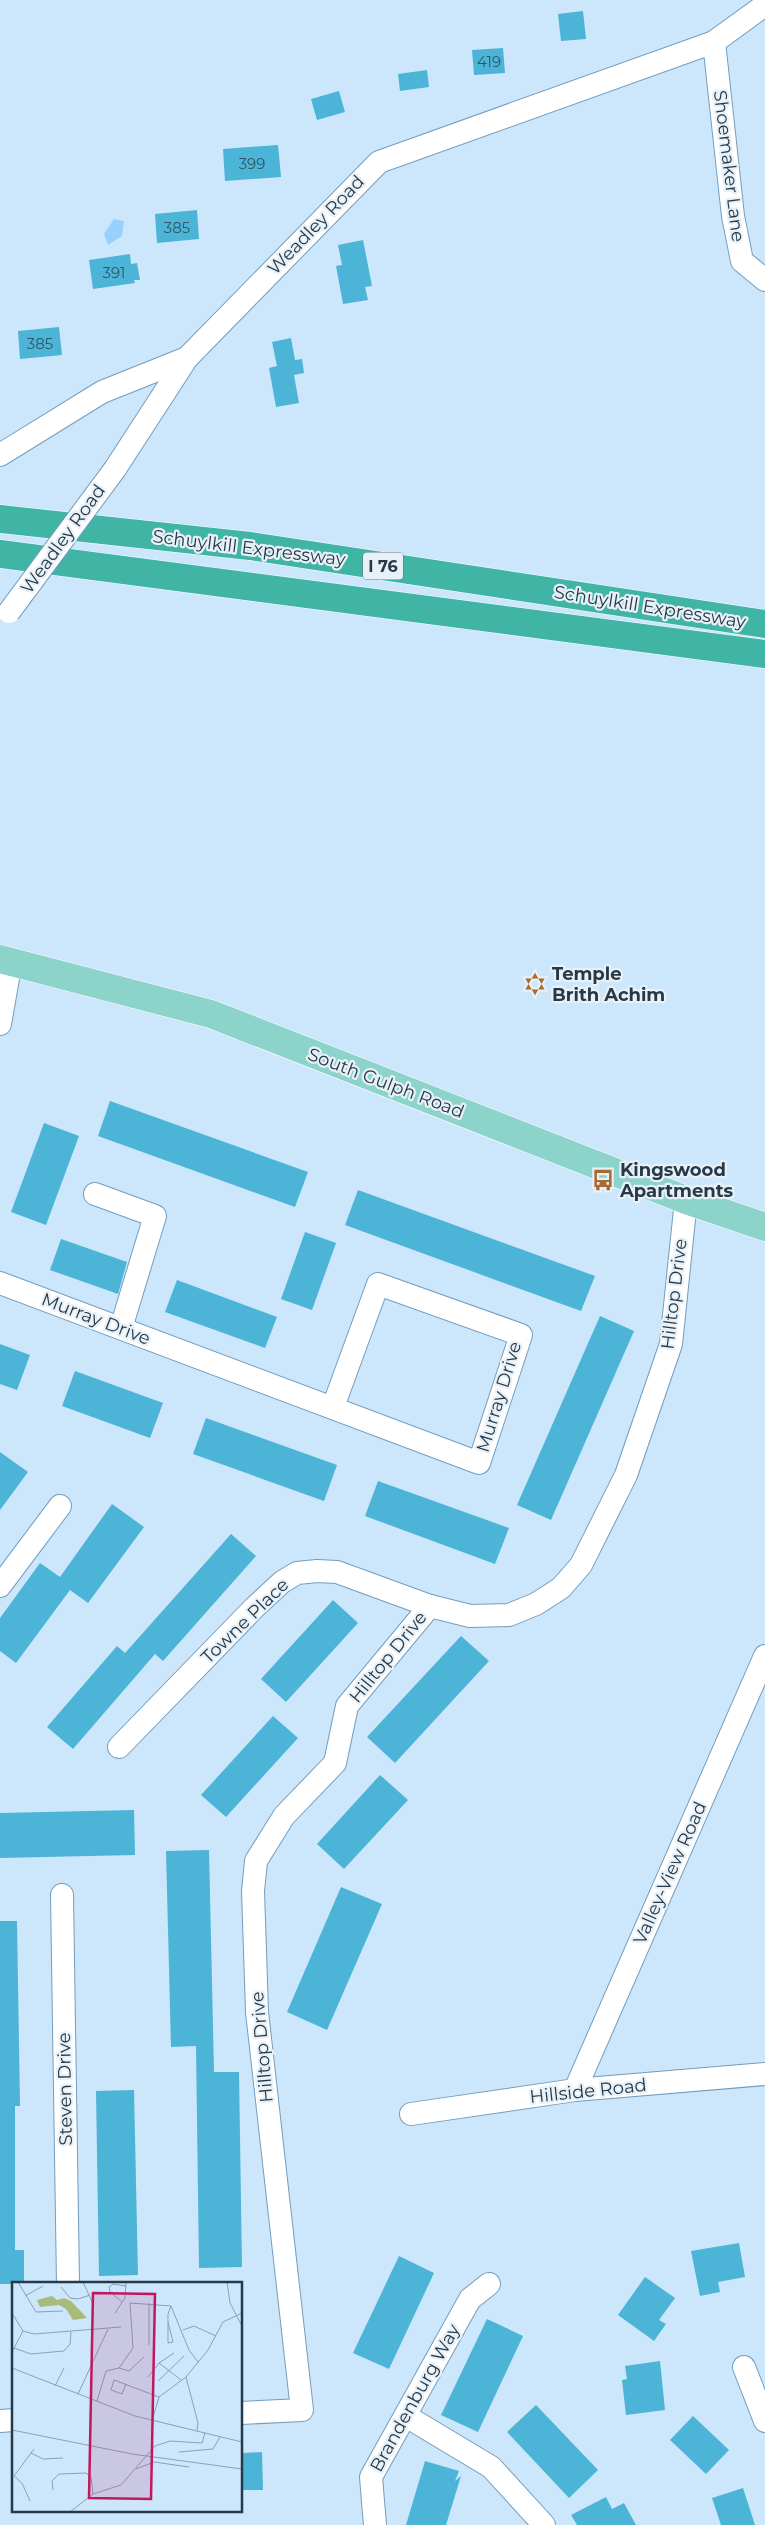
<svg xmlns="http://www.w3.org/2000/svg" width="765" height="2525" viewBox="0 0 765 2525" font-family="Montserrat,sans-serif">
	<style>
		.water { fill: #98d1fd }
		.building { fill: #4cb4d6 }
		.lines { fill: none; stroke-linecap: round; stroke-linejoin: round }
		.minor-casing { stroke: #739dbe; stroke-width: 24 }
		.primary-casing { stroke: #fff; stroke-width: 29 }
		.motorway-casing { stroke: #fff; stroke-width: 29 }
		.minor { stroke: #fff; stroke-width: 22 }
		.primary { stroke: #8cd3c9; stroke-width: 28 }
		.motorway { stroke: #40b5a5; stroke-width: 28 }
		.minor-bridge-casing { stroke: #739dbe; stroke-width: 24; stroke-linecap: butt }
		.minor-bridge { stroke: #fff; stroke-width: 22 }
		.labels { text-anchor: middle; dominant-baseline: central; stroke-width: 4.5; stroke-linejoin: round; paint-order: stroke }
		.number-label { font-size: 15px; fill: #30586b }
		.shield { fill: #e8f1f8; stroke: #61707c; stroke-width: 1 }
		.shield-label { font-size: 16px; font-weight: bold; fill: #273947 }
		.street-label { font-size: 18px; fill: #273947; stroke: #e8f1f8 }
		.poi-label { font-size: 18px; font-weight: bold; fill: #273947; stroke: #e8f1f8; text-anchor: start }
		.inset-road { fill: none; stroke: #8aa1b4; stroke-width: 1 }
		.view { fill: #c2185b; fill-opacity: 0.15; stroke: #c2185b; stroke-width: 2.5 }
		.inset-edge { fill: none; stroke: #273947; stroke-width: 2.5 }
	</style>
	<rect width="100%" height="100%" fill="#cce6fc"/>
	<!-- water -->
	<polygon class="water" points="114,219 124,221 122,236 108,245 104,234"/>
	<!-- building -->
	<g class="building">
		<polygon points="583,11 586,39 561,41 558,14"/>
		<polygon points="503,48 505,73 474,75 472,50"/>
		<polygon points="427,70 429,87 400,91 398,74"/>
		<polygon points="339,91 345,112 317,120 311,99"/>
		<polygon points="278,145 281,177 225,181 223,149"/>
		<polygon points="197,210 199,239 157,243 155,214"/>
		<polygon points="363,240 372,286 365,287 368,300 343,304 336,266 342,265 338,245"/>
		<polygon points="130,254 131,264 137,263 140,280 134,280 135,283 93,289 89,260"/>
		<polygon points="59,327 62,355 20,359 18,331"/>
		<polygon points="291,338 295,360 302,359 304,373 294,375 299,403 276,407 269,368 277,366 272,342"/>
		<polygon points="110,1101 308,1172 295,1207 98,1136"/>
		<polygon points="44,1123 79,1136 46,1225 11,1212"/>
		<polygon points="358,1190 595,1276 581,1311 345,1225"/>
		<polygon points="305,1232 336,1243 312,1310 281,1299"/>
		<polygon points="61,1239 127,1262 118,1294 50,1270"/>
		<polygon points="177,1280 277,1317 265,1348 165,1312"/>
		<polygon points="600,1316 634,1331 551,1520 517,1505"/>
		<polygon points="0,1344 30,1355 17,1390 0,1384"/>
		<polygon points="75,1371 163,1403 150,1438 62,1406"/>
		<polygon points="206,1418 337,1465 324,1501 193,1454"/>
		<polygon points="0,1452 28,1472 0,1510"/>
		<polygon points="378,1481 509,1528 495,1564 365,1516"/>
		<polygon points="112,1504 144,1527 88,1603 70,1590 16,1663 0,1651 0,1618 40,1563 60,1577"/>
		<polygon points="231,1534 256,1556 163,1661 155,1654 73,1749 47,1727 117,1646 125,1653"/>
		<polygon points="333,1600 358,1623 286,1702 261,1679"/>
		<polygon points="461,1636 489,1661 395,1763 367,1737"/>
		<polygon points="273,1716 298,1738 226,1817 201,1795"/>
		<polygon points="380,1775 408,1800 344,1869 317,1844"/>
		<polygon points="134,1810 135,1855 0,1858 0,1813"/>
		<polygon points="209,1850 214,2072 239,2072 242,2267 199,2268 196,2046 171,2047 166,1851"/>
		<polygon points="341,1887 382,1904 327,2030 287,2012"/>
		<polygon points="0,1921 17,1921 20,2106 15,2106 15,2250 24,2250 24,2284 0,2284"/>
		<polygon points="134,2090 138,2275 99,2276 96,2091"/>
		<polygon points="739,2243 745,2277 718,2282 720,2292 700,2296 691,2251"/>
		<polygon points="399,2256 434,2273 389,2369 353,2353"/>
		<polygon points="645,2277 675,2298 659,2320 666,2324 654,2341 618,2315"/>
		<polygon points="487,2319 523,2336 478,2432 441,2415"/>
		<polygon points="660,2361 665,2410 626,2415 622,2380 627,2379 625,2366"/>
		<polygon points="536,2405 598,2470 569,2498 507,2432"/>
		<polygon points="693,2416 729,2450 706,2474 670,2440"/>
		<polygon points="262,2452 263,2490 241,2490 241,2453"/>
		<polygon points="425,2461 459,2471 455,2481 461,2476 446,2525 406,2525"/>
		<polygon points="743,2488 755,2525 721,2525 712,2498"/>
		<polygon points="606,2497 612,2509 624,2503 636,2525 577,2525 571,2515"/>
	</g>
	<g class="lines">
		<!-- minor casing -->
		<g class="minor-casing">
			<g id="minor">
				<polyline points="714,42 733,216 742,261 765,280"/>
				<polyline points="0,455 102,392 187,358"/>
				<polyline points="115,469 187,358 379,162 714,42 765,5"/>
				<polyline points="0,1024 11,961"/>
				<polyline points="95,1194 155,1216 121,1328"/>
				<polyline points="0,1283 479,1463 521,1335 378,1284 333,1407"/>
				<polyline points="0,1586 60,1506"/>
				<polyline points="119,1747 254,1608 282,1582 297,1573 317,1571 337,1572 430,1606"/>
				<polyline points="62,1895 68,2284"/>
				<polyline points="575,2090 765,1656"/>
				<polyline points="411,2114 575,2090 765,2074"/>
				<polyline points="744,2367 765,2421"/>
				<polyline points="241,2413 302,2410 257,2012 253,1891 256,1861 284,1816 335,1763 347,1706 430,1606 470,1616 509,1615 536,1604 561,1588 581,1565 626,1475 671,1344 686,1200"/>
				<polyline points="406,2416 491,2467 544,2525"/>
				<polyline points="0,2421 14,2420"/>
				<polyline points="375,2525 371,2477 470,2299 489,2284"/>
			</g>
		</g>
		<!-- primary casing -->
		<g class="primary-casing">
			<polyline id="primary" points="0,959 211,1014 686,1200 765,1227"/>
		</g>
		<!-- motorway casing -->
		<g class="motorway-casing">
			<g id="motorway">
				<polyline points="0,519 250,546 765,624"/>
				<polyline points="0,554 765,654"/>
			</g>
		</g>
		<!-- minor -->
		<use href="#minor" class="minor"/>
		<!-- primary -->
		<use href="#primary" class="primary"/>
		<!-- motorway -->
		<use href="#motorway" class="motorway"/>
		<!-- minor-bridge casing -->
		<g class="minor-bridge-casing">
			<polyline id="minor-bridge" points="9,612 115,469"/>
		</g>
		<!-- minor-bridge -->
		<use href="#minor-bridge" class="minor-bridge"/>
	</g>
	<!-- icons -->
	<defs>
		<g id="synagogue-bare" transform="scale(1.725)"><path d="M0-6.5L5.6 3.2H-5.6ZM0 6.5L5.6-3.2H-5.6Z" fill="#a96c30" stroke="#e8f1f8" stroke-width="2.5" paint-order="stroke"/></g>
		<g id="bus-bare" transform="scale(1.725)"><path d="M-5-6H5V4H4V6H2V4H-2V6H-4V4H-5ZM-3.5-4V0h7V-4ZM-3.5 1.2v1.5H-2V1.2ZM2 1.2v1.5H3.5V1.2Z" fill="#a96c30" stroke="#e8f1f8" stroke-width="2.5" paint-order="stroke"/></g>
	</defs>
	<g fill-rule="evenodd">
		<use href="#synagogue-bare" x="535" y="984"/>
		<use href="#bus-bare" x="603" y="1180"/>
	</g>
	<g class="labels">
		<!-- number labels -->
		<g class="number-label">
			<text x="489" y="61">419</text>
			<text x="252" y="163">399</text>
			<text x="177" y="227">385</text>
			<text x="114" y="272">391</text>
			<text x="40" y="343">385</text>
		</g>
		<!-- shield labels -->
		<rect class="shield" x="363" y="552.5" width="40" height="27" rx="4"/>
		<g class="shield-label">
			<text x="383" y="566">I 76</text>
		</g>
		<!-- street labels -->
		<g class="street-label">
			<text transform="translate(729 166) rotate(83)">Shoemaker Lane</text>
			<text transform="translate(316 225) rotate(-46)">Weadley Road</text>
			<text transform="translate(63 539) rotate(-54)">Weadley Road</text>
			<text transform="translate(249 548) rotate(7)">Schuylkill Expressway</text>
			<text transform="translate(650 607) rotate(9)">Schuylkill Expressway</text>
			<text transform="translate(386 1083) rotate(21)">South Gulph Road</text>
			<text transform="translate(674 1294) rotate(-83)">Hilltop Drive</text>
			<text transform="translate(96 1319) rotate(21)">Murray Drive</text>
			<text transform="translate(499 1397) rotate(-73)">Murray Drive</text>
			<text transform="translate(245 1621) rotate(-44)">Towne Place</text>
			<text transform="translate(388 1657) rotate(-51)">Hilltop Drive</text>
			<text transform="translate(670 1873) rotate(-66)">Valley-View Road</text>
			<text transform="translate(262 2047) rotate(-95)">Hilltop Drive</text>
			<text transform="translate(65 2089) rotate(-91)">Steven Drive</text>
			<text transform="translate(588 2091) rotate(-6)">Hillside Road</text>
			<text transform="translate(415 2398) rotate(-61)">Brandenburg Way</text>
		</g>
		<!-- poi labels -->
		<g class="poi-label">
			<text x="552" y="974">Temple<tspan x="552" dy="21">Brith Achim</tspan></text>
			<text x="620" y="1170">Kingswood<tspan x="620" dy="21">Apartments</tspan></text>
		</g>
	</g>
	<!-- overview -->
	<g transform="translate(12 2282)">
		<rect width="230" height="230" fill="#cce6fc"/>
		<path d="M40,14L45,18L52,16L59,19L75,36L61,38L54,27L47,23L28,25L25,18Z" fill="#a7bb7a"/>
		<path class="inset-road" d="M6,0L24,30L51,29M71,0L82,24M215,0L218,21L230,44M49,5L58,16L66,17L78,13M13,14L31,4M110,20L98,10L97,5L101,2L114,4M0,31L11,49L22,52L109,45M103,31L113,16L114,0M156,40L161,60L156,61V32L159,24M171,48L182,44L204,54M137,63V21M2,66L19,72L52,69L58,62L59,50M0,70L11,49M147,81L169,98M0,86L123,134L230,160M107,86L117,89L132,75M136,95L147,81L162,71M146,99L172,74M114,102L110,112L99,108L102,98L147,115M43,104L52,86M66,112L96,47M85,119L94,89L107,86L121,66L118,21L159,24L177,68L186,80M140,139L147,115L174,95M0,148L120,172L230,187M185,149L186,141L174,95L196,68L211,40L230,31M167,170L201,167L208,155M19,171L31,177L51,176M124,187L142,180L177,185M2,194L22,167M2,194L10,201L18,219M41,208L40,199L47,192L74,191L79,195L81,212M58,230L81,212L109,203L143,164L158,159L190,161L193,151"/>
		<path class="view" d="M81,11L143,12L139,217L77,216Z"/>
		<rect width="230" height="230" class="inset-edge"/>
	</g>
</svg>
